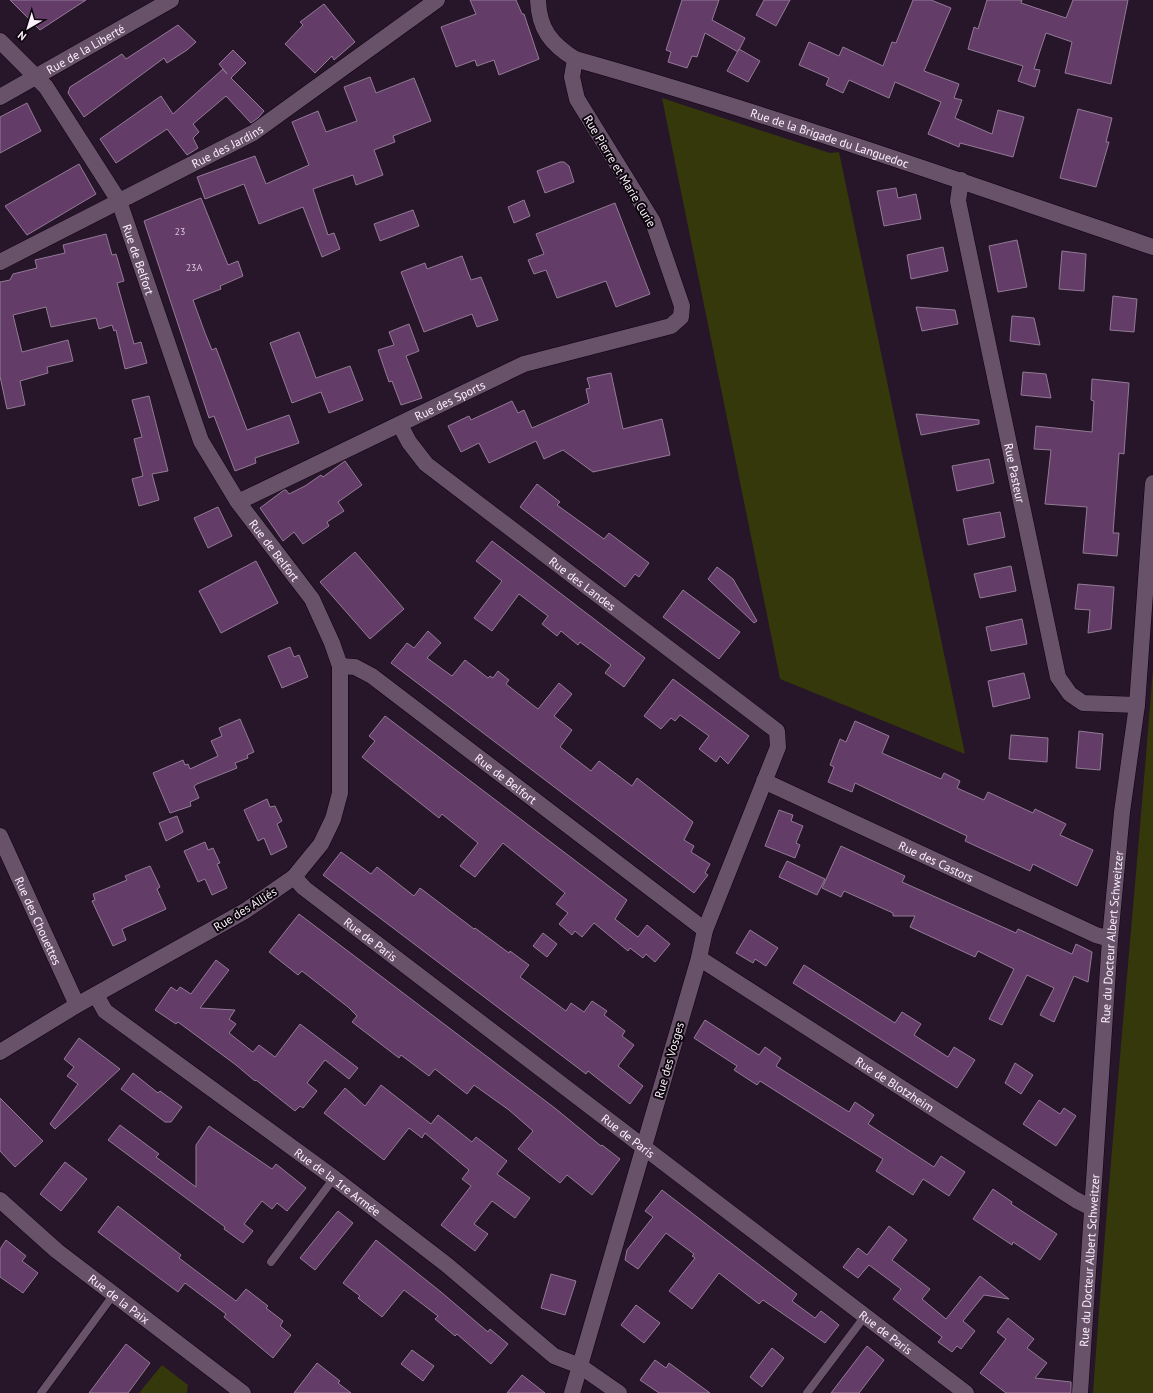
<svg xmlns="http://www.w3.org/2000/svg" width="1153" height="1393" viewBox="0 0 1153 1393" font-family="'PT Sans',sans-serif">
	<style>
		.green { fill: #35380b }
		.building { fill: #633c68; stroke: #927b95 }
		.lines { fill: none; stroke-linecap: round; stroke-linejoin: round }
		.lane-casing { stroke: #0f0212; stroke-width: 9 }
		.street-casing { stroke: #0f0212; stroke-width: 17 }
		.lane { stroke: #68526a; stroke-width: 8 }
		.street { stroke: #68526a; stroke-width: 16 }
		.labels { text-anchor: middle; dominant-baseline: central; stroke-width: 4; stroke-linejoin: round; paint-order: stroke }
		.number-label { font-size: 10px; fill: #d6c3d8 }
		.street-label { font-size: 12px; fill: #fdf0fe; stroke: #0b050c }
	</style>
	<rect width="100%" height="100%" fill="#27152a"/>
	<!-- green -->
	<g class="green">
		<polygon points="662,98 830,153 839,152 965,754 780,679"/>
		<path d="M1153,669V1393H1093C1110,1151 1134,910 1153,669Z"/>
		<polygon points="162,1365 188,1385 187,1393 139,1393"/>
	</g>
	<!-- building -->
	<g class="building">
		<polygon points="10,0 86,0 40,30"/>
		<polygon points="470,0 516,0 522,14 524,14 539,59 499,75 494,60 477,66 475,60 456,67 441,27 476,14"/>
		<polygon points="682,0 719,0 712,20 745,38 738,52 705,33 697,57 692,56 687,68 668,62 671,52 666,50"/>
		<polygon points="764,0 790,0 776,26 756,15"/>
		<polygon points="913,0 931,0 951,8 924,71 959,84 954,98 962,100 955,118 992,134 998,110 1024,117 1013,157 960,143 959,147 928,134 941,102 895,82 889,98 849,80 843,93 826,85 829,78 799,65 809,42 839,56 843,47 883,66 892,42 896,43"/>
		<polygon points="987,0 1022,0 1021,3 1066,18 1073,0 1128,0 1111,84 1065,73 1072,42 1046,33 1034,69 1040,70 1035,87 1018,81 1023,66 968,49 974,27 978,29"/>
		<polygon points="324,4 355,42 334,60 332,56 315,73 285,44 303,25 300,22"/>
		<polygon points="178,25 196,42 187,50 167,63 164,58 84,117 68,93 70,87 122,54 126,59"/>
		<polygon points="739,49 760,61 748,82 727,71"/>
		<polygon points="233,50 246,63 231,78 264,111 258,118 251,123 226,96 193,124 199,132 193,138 198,148 187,155 167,129 116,163 100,139 161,96 173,114 223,69 227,74 219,64"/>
		<polygon points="370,77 376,93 414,78 431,121 393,136 395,142 374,150 383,175 356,185 353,175 313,189 328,235 334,233 340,249 322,257 303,207 259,224 244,184 205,199 197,177 255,156 266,184 309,165 292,122 318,111 326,132 357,121 344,87"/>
		<polygon points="27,103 41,131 0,153 0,117"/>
		<polygon points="1078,109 1112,118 1106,142 1109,142 1096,187 1060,178"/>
		<polygon points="560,162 564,162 569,166 574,182 545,193 537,171"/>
		<polygon points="79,164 96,194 27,235 5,206"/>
		<polygon points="896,188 898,198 916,194 921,219 884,226 877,191"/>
		<polygon points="201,198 228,265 238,261 243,276 220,286 221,289 193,300 205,333 212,350 216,348 247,430 289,415 299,443 255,458 256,463 235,471 214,416 209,418 144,221"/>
		<polygon points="524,200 530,216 514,223 508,207"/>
		<polygon points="615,203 650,294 616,307 606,281 557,298 546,270 534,274 528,260 544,254 536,234"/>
		<polygon points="413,210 419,226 380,241 374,224"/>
		<polygon points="106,234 112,255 116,254 124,281 117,283 134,344 141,342 147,363 125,369 116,330 114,331 112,325 99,329 96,318 51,327 46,307 13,315 22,352 68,340 73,361 47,367 48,373 20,381 25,405 7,409 0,376 0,282 10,280 13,274 37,268 35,260 65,253 63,245"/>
		<polygon points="1017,240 1027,287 998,292 989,246"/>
		<polygon points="943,247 948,271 911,279 907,255"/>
		<polygon points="1062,251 1086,254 1084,291 1059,289"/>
		<polygon points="462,256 471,280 481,277 498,320 477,327 472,314 424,332 401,272 425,263 427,269"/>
		<polygon points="1113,296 1137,299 1134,332 1110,330"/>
		<polygon points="916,307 955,310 958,324 922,331"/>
		<polygon points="1012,316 1034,318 1040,345 1010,341"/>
		<polygon points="409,324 419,351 406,356 422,398 401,405 392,381 389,382 378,350 394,345 389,332"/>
		<polygon points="299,332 316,378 350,366 363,400 329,413 321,392 292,403 270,343"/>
		<polygon points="1023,372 1046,374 1051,398 1021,395"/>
		<polygon points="611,373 623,429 662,419 670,455 593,472 563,450 544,459 536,441 489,463 479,443 461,452 448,426 469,416 471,420 512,401 518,413 524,410 532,428 589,403 586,389 590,388 587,378"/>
		<polygon points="1092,379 1129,383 1124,454 1119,453 1113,533 1119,533 1117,556 1083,553 1087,507 1045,504 1051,450 1034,449 1036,426 1092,432 1094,401 1091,400"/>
		<polygon points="149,396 168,471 152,474 159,500 139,506 132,479 143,476 134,439 142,437 132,400"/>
		<polygon points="916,414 979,420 979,424 921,435"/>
		<polygon points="989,459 994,483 957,491 952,466"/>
		<polygon points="345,461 362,485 338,502 344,511 327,522 329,526 303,544 294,532 283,541 260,508 284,490 286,490 289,494 305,486 321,475 323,477"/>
		<polygon points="537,484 560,502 557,505 604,539 609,533 649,563 639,577 635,574 625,587 520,507"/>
		<polygon points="218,507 232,536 208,548 194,518"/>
		<polygon points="1000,512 1005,537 968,545 963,519"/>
		<polygon points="492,541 645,658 624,687 605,673 611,665 580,642 578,645 561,631 557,636 542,624 548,616 519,594 492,631 474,618 502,581 476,561"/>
		<polygon points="355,552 404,609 370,639 320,582"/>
		<polygon points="256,561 278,603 221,633 199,591"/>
		<polygon points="1011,566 1016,591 980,598 974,574"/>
		<polygon points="717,567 733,579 757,621 754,623 708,579"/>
		<polygon points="1078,584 1114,587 1111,629 1088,633 1090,610 1075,609"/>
		<polygon points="683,590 740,632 719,659 663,617"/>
		<polygon points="1022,619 1027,644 991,651 986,627"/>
		<polygon points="428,631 441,643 427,658 452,676 465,660 488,678 490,676 493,678 498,671 509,680 506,684 538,709 559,683 572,694 554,716 572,730 560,747 591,771 599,761 632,786 637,778 693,822 684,840 694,846 691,852 710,864 705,873 708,875 694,893 391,663 407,643 414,648"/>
		<polygon points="290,647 294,657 299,655 308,677 282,688 268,656"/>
		<polygon points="1024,673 1030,698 993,707 988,681"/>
		<polygon points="673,679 749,736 728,764 720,756 716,762 699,749 709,736 680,715 675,721 671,718 661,729 644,716"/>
		<polygon points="385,716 627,900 615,919 638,937 647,925 670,944 655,962 646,954 643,958 630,948 628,951 594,923 582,937 575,931 572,935 559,924 568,913 556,904 565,893 503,843 475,877 460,866 478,843 442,814 439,818 362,757 375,741 369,736"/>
		<polygon points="240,719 254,752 247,755 248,758 235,763 237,768 197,784 194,786 199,798 190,802 191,806 170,813 153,773 183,760 185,765 188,764 190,769 218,756 211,741 222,736 219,728"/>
		<polygon points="855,721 889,736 882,753 941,779 944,773 960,781 957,788 984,800 988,792 1033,813 1035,809 1066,824 1060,835 1093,850 1077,886 1033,864 1030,871 965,841 967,836 855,783 852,792 828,782 834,767 830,765 840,739 846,742"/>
		<polygon points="1079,731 1103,734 1100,770 1076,768"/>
		<polygon points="1011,735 1048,738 1047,762 1009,759"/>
		<polygon points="267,799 270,807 275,806 282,821 277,824 287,847 271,855 264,838 258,841 244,810"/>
		<polygon points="779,810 793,815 791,821 803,826 796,843 800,845 795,858 765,846"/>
		<polygon points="177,816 183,832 166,841 159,823"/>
		<polygon points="205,842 208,850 213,848 220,863 217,864 227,888 212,895 205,879 198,882 184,851"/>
		<polygon points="841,846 905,876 902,882 1016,933 1018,929 1072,954 1076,944 1092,952 1088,982 1074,976 1054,1022 1040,1015 1054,988 1027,975 1002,1025 989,1019 1014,969 978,951 975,957 910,927 915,916 893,916 893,913 844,891 841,897 822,888"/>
		<polygon points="341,852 371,874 377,867 414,896 420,888 474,929 475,928 509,953 510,951 529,965 520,977 566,1011 571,1003 584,1012 592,1001 607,1011 604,1015 625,1031 622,1036 634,1045 618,1066 643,1086 630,1104 588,1071 586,1074 323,875"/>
		<polygon points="787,861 825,879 817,895 779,877"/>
		<polygon points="150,866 160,887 157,889 166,909 122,929 126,940 113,946 92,901 95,900 93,894 127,880 125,876"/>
		<polygon points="299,914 556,1109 601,1146 602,1145 620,1159 592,1195 567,1175 560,1183 518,1149 533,1131 509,1110 474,1085 467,1094 435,1069 429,1076 401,1055 399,1058 352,1022 357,1016 348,1007 302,971 298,975 269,952"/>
		<polygon points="750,930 778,948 766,966 755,959 753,963 736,953"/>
		<polygon points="543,933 557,944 547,957 533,946"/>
		<polygon points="216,960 229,970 200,1008 235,1010 229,1019 236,1024 229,1033 253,1052 259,1045 275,1057 300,1024 358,1068 349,1079 325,1060 307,1083 317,1091 303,1108 300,1106 295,1111 256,1080 255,1081 236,1065 178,1022 176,1024 155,1010 171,987 177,991 180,987 191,994"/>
		<polygon points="804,965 895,1023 902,1012 921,1024 914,1035 948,1057 954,1047 975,1060 957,1088 793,983"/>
		<polygon points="705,1020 759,1055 765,1047 781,1058 776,1066 849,1112 855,1102 874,1115 868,1124 934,1167 941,1156 965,1172 949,1196 923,1179 913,1195 876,1171 883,1159 760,1081 757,1085 734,1070 737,1066 694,1038"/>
		<polygon points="79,1038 120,1069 55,1129 50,1124 78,1084 67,1076 74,1067 64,1059"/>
		<polygon points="1015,1063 1033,1075 1021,1094 1005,1083"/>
		<polygon points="133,1073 158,1093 160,1091 182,1107 171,1122 165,1122 121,1089"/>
		<polygon points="381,1085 431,1124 438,1115 472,1142 476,1137 507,1161 497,1174 530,1198 515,1218 492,1201 474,1224 488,1234 475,1251 441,1225 471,1186 462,1179 469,1170 425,1133 422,1138 409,1128 384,1160 324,1113 345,1088 365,1106"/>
		<polygon points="0,1098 43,1141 15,1167 0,1151"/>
		<polygon points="1039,1100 1060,1114 1064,1108 1076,1116 1056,1146 1023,1124"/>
		<polygon points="120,1125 159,1154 156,1157 196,1187 196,1145 209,1126 272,1169 276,1164 306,1188 287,1211 277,1203 272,1209 262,1201 244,1224 253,1231 243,1243 224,1229 225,1227 108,1140"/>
		<polygon points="65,1162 87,1179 61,1211 40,1194"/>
		<polygon points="993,1189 1012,1202 1011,1204 1057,1234 1040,1260 1013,1242 1012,1245 973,1219"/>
		<polygon points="662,1190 797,1294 792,1301 815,1318 821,1311 839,1325 825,1343 763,1300 759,1304 719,1273 692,1309 669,1291 695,1258 692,1256 694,1254 666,1233 638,1269 625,1260 627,1250 653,1217 645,1211"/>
		<polygon points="118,1206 181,1255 179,1258 236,1301 246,1289 268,1306 266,1308 283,1321 280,1326 291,1335 273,1358 224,1317 226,1314 185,1283 178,1292 98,1232"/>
		<polygon points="338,1211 353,1223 315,1270 300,1258"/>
		<polygon points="889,1226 907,1240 892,1260 930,1289 922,1299 946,1319 980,1276 1009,1299 984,1295 963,1321 975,1331 961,1349 957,1346 952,1352 938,1342 942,1337 893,1299 901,1289 869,1265 858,1278 843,1267 858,1248 867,1255"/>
		<polygon points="6,1240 26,1256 22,1261 38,1273 23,1293 0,1277 0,1249"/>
		<polygon points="376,1240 441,1292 488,1332 490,1329 508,1344 491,1364 457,1334 455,1336 435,1319 438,1316 404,1290 382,1317 358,1298 360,1296 343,1283"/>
		<polygon points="551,1274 576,1281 565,1315 541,1308"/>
		<polygon points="636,1305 660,1323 644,1343 621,1325"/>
		<polygon points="1008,1318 1034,1339 1027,1348 1047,1363 1035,1378 1071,1382 1071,1393 1006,1393 980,1373 1006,1339 997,1332"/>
		<polygon points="126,1344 150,1363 128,1393 89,1393"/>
		<polygon points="867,1346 884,1360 859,1393 831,1393"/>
		<polygon points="772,1348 784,1358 762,1387 750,1377"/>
		<polygon points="412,1350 434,1366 423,1381 401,1364"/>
		<polygon points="655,1360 666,1368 669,1363 710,1393 659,1393 640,1380"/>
		<polygon points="317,1363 340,1381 338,1383 351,1393 294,1393"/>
		<polygon points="522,1375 545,1393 507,1393"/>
	</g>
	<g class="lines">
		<!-- lane casing -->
		<g class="lane-casing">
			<g id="lane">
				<polyline points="271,1262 334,1178"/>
				<polyline points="41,1393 114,1294"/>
				<polyline points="807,1393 865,1316"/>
			</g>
		</g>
		<!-- street casing -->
		<g class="street-casing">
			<g id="street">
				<path id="s1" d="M538,0C539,29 551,44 575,59C770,114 961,181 1153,247"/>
				<path id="s2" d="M0,41L46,87L119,201L201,441L238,502L312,599L332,643L340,666V793L333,819L321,844L294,877L245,911L77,1005L0,1052"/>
				<path id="s3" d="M0,97L171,0"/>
				<path id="s4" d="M961,180L958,201L1058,677L1070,694L1083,703L1137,705"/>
				<path id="s5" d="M0,262L253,133L437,0"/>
				<path id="s6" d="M400,425L409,442L426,464L777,731L778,747L705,930L699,958L572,1393"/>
				<path id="s7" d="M238,502L524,364L671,326L681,317L682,306L653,222L577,99L572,77L575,59"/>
				<path id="s8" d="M340,666L355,667L372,676L705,930"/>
				<path id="s9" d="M764,781L1096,935L1110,939"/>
				<path id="s10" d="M0,836L77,1005"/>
				<path id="s11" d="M294,877L304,888L966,1393"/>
				<path id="s12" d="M699,958L1076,1200L1092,1208"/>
				<path id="s13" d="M96,995L105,1011L334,1178L447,1265L554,1356L580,1366L619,1393"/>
				<path id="s14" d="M0,1200L57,1251L243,1393"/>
				<path id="s15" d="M1080,1393L1110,939L1122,812L1137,705L1153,483"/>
			</g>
		</g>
		<!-- lane -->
		<use href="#lane" class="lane"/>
		<!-- street -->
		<use href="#street" class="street"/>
	</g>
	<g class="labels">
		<!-- number labels -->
		<g class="number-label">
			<text x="180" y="231">23</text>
			<text x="194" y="267">23A</text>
		</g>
		<!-- street labels -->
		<g class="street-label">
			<text stroke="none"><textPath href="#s3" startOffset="98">Rue de la Liberté</textPath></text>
			<text stroke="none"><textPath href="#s1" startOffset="340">Rue de la Brigade du Languedoc</textPath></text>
			<text stroke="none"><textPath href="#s5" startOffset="255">Rue des Jardins</textPath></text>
			<text transform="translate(620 171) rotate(59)">Rue Pierre et Marie Curie</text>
			<text stroke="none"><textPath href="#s2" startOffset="262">Rue de Belfort</textPath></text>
			<text stroke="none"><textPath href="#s7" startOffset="235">Rue des Sports</textPath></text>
			<text stroke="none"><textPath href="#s4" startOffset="299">Rue Pasteur</textPath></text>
			<text stroke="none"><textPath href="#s2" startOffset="586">Rue de Belfort</textPath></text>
			<text stroke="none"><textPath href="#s6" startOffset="244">Rue des Landes</textPath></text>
			<text stroke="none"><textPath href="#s8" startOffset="203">Rue de Belfort</textPath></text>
			<text stroke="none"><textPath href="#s9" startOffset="190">Rue des Castors</textPath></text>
			<text transform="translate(245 909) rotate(-32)">Rue des Alliés</text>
			<text stroke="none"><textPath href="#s10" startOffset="93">Rue des Chouettes</textPath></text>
			<text stroke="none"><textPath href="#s15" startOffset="457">Rue du Docteur Albert Schweitzer</textPath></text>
			<text stroke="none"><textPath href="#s11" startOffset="99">Rue de Paris</textPath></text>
			<text transform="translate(669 1060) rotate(-74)">Rue des Vosges</text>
			<text stroke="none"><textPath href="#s12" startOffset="233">Rue de Blotzheim</textPath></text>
			<text stroke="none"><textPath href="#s11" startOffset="423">Rue de Paris</textPath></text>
			<text stroke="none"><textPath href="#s13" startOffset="307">Rue de la 1re Armée</textPath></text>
			<text stroke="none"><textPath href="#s15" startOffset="133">Rue du Docteur Albert Schweitzer</textPath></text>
			<text stroke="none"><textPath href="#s14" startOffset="155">Rue de la Paix</textPath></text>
			<text stroke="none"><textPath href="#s11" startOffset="747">Rue de Paris</textPath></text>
		</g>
	</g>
	<!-- north arrow -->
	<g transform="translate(28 28) rotate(218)" stroke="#0b050c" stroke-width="3" paint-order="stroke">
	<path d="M0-3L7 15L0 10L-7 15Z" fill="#fdf0fe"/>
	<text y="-6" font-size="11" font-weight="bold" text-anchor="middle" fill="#fdf0fe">N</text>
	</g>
</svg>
